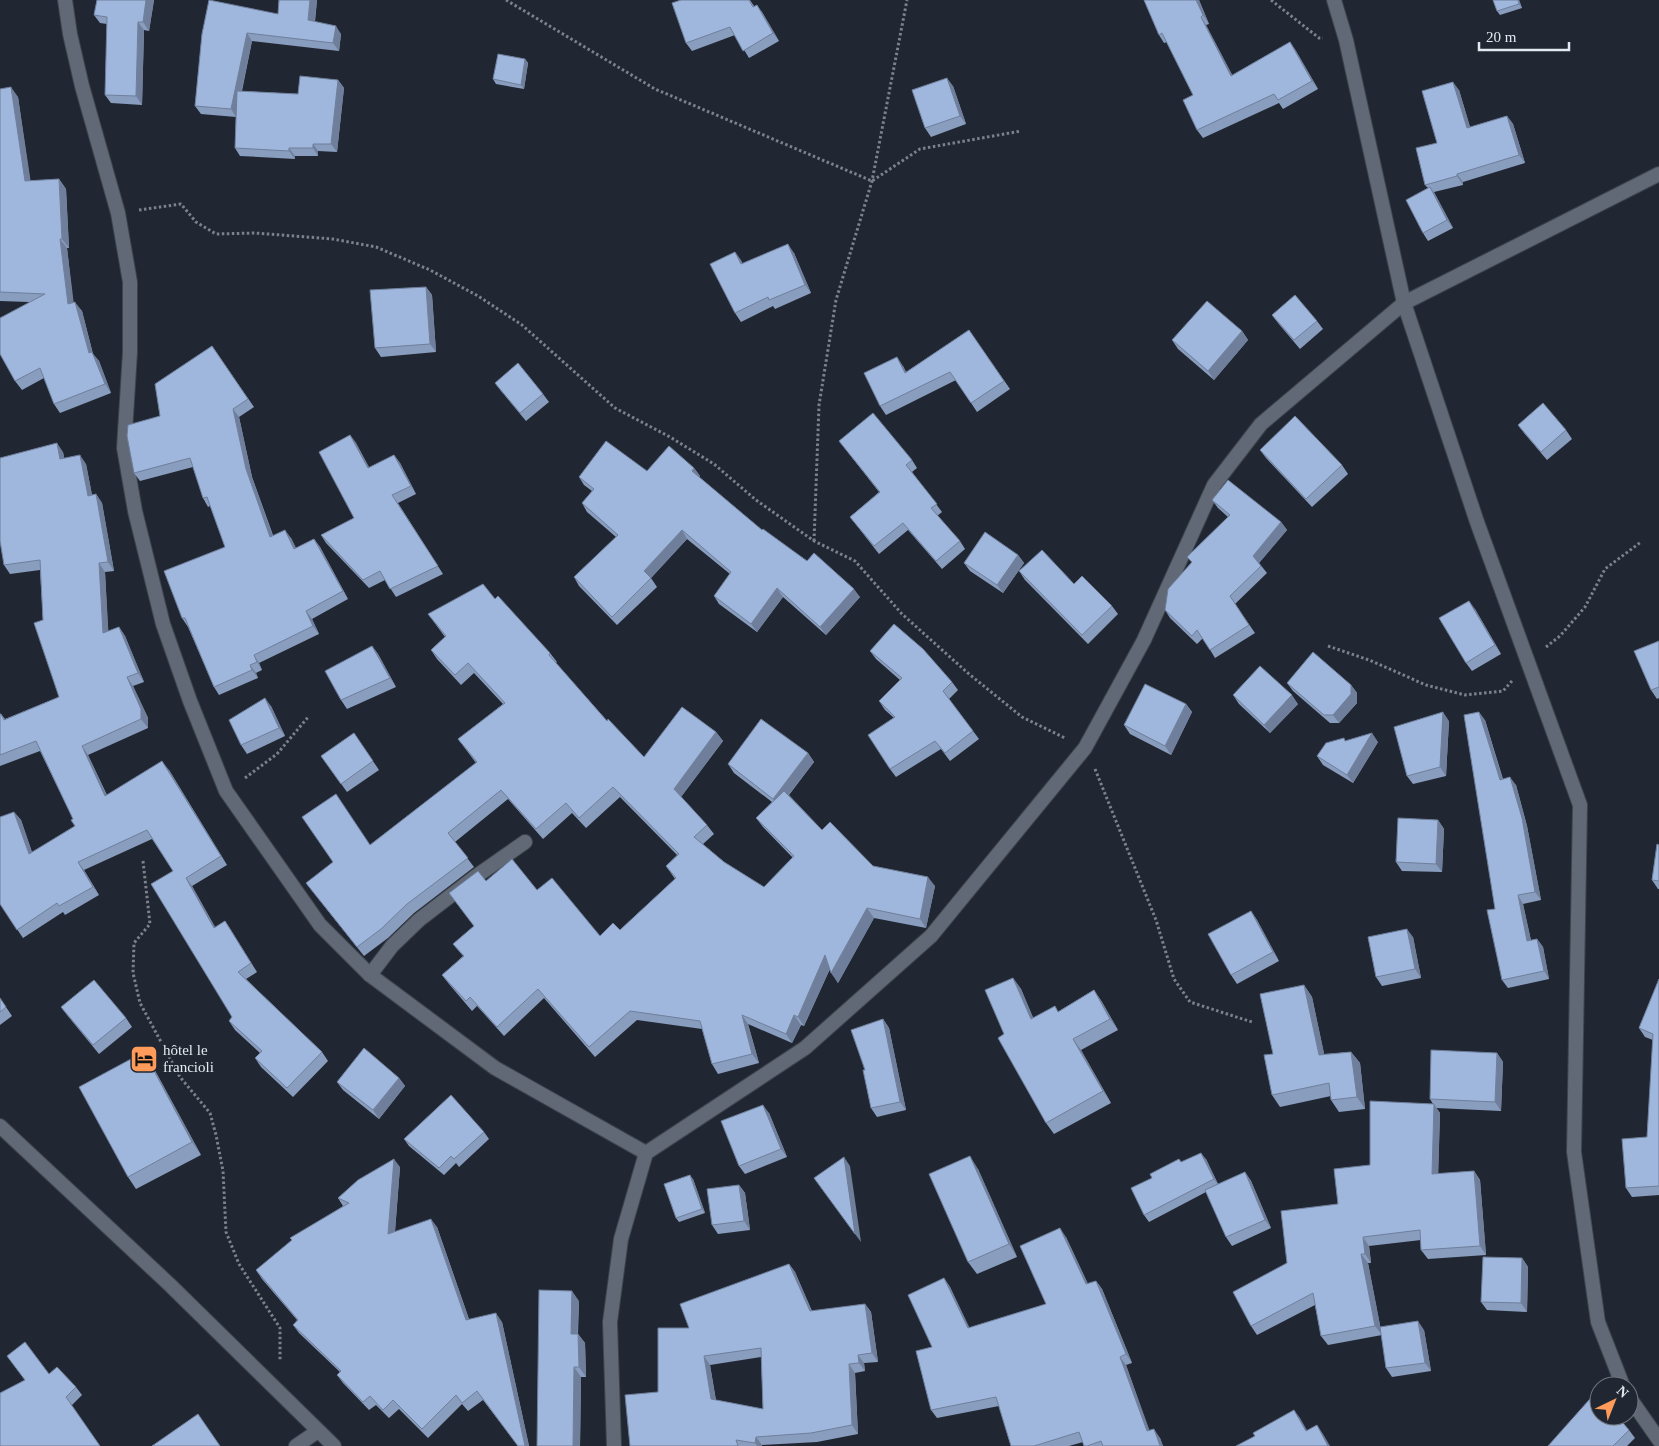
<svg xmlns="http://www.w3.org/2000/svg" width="1659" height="1446" viewBox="0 0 1659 1446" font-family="Georgia,serif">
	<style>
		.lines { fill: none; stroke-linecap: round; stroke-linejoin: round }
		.minor-casing { stroke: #3e444d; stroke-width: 16 }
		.secondary-casing { stroke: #3e444d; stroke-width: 16 }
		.path { stroke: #7c818b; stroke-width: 3; stroke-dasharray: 2.5 2.5; stroke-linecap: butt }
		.minor { stroke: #616976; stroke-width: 14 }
		.secondary { stroke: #616976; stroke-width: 14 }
		.wall { fill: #899dbe; fill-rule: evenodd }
		.shaded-wall { fill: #6f7f9b }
		.building { fill: #9fb6dd; stroke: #6f7f9b; fill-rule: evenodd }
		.labels { text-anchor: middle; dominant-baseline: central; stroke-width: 5; stroke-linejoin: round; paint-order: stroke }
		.poi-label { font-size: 15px; fill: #e4e8f0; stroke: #212732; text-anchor: start }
	</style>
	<rect width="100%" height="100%" fill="#212732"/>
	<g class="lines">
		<!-- minor casing -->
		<g class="minor-casing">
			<g id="minor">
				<polyline points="65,0 70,34 82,86 118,213 130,282 130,352 124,448 135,511 163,624 190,701 226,791 320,925 370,975 495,1068 646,1153"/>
				<polyline points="1334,0 1346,40 1404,303 1477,522 1580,805 1574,1152 1598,1322 1623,1386"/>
				<polyline points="370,975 392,946 419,920 475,877 525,842"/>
				<polyline points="1629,1397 1659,1440"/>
				<polyline points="296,1446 318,1431"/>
				<polyline points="614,1446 610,1322 621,1239 646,1153 805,1048 931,936 1085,748 1144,640 1214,485 1261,424 1404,303 1659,174"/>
			</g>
		</g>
		<!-- secondary casing -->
		<g class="secondary-casing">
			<polyline id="secondary" points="0,1126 170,1285 334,1446"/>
		</g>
		<!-- path -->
		<g class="path">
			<polyline points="506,0 655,89 872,181 920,149 1021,131"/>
			<polyline points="1271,0 1319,38 1323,38"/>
			<polyline points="139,210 181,204 196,222 216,234 255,233 333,239 376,247 430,270 478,296 522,325 615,408 670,437 714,464 756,500 814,541 855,561 902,614 969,674 1022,717 1065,738"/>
			<polyline points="814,541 819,405 836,300 872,181 907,0"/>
			<polyline points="1328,646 1369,660 1426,685 1465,695 1503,691 1512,681"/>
			<polyline points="1546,647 1560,636 1585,607 1605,569 1641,542"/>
			<polyline points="1095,769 1156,920 1174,979 1190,1002 1252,1022"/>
			<polyline points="245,778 277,754 309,716"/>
			<polyline points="143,861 150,924 134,943 133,973 140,1003 180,1077 210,1113 216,1135 223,1171 226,1232 239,1264 280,1328 280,1361"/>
		</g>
		<!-- minor -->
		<use href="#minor" class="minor"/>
		<!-- secondary -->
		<use href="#secondary" class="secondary"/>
	</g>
	<!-- wall -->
	<g class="wall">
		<polygon points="97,0 154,0 149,31 144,30 142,105 111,103 105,95 107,24 100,23 94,15"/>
		<polygon points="279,0 317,0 315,22 341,34 339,51 252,41 242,91 298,94 338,80 344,88 337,152 318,151 318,156 295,156 295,159 240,156 235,148 236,117 201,114 195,106 202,34 278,14"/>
		<polygon points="681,0 750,0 754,6 762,12 779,41 749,58 735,35 692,51 686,43"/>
		<polygon points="1144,0 1199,0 1209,24 1206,25 1232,75 1290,42 1296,51 1318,89 1283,109 1279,103 1203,138 1197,130 1193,95 1167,42 1164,43 1159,35"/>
		<polygon points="1493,0 1519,0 1522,8 1500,15 1497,11"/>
		<polygon points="525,59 528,63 524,89 496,84 493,79"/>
		<polygon points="953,86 966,124 931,137 925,128"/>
		<polygon points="0,89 18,97 30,181 59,179 66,189 69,248 67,248 73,302 82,311 93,354 99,361 111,393 60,413 54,404 44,378 22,390 15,381 29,302 0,301"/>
		<polygon points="1459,90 1470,127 1507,116 1513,124 1525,163 1463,182 1463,185 1434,192 1453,228 1428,241 1423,233 1428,188 1425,185 1437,143"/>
		<polygon points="735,252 743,264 794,253 811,293 775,309 773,306 741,322 735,313"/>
		<polygon points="426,287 432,295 436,352 381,357 375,348"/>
		<polygon points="1272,315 1317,321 1323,329 1300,349 1278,323"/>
		<polygon points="969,330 1010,389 977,412 956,380 886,415 880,406 903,366 906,372"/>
		<polygon points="1242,331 1248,340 1214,380 1178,349 1172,340"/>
		<polygon points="212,346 254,407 239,417 252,477 273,535 291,538 296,548 314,539 320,547 348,599 312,619 319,634 259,663 262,670 256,673 258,678 219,695 214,687 188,627 182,618 225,547 210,506 208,507 203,498 193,467 140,481 134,473 160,416"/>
		<polygon points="495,383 543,394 549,402 526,421 501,391"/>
		<polygon points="1518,425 1566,430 1572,439 1547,460 1524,433"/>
		<polygon points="350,435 356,443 369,468 394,455 400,463 416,494 398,503 443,574 396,597 385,580 369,588 326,543 321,535 354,518"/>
		<polygon points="839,441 912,460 917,468 912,472 942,512 937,516 960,541 965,549 942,569 908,530 879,554 850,517 879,492"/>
		<polygon points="1260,450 1342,465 1348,474 1312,507 1266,458"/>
		<polygon points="63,452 64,458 86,464 92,495 96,494 102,503 114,571 105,572 108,631 119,627 125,636 144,682 133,686 148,718 148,728 88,755 107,795 169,770 227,865 192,886 215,927 225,921 257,972 246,979 322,1052 328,1061 293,1097 261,1067 255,1058 260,1053 235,1030 229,1021 232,1017 173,871 152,839 84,870 99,895 65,915 63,912 23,938 0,904 14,812 21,820 32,852 75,826 73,819 40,751 0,766 0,714 1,714 5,719 59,697 43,620 40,570 10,574 4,565"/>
		<polygon points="694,468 700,476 699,477 762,530 860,597 826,635 783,597 757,632 719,604 714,596 730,574 687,539 651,578 657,587 617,625 579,586 574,577 616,537 587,512 582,503 592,491 584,485 579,477"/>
		<polygon points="1212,500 1281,522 1287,530 1259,563 1267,573 1235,604 1255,633 1215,658 1203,638 1197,644 1170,618 1165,610 1192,563 1187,557 1228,517 1218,508"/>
		<polygon points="1018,555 1024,563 1003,593 970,571 964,563"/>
		<polygon points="1019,571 1074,584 1112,606 1118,614 1088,644 1025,580"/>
		<polygon points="495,599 550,653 557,662 556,663 607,721 644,757 716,732 723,741 681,797 707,825 714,834 703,844 724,862 764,887 793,858 763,827 756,818 772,802 734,773 728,764 808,753 814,762 789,795 822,830 873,866 935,886 926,928 874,918 838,983 830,969 804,1026 801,1025 792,1043 748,1024 759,1063 718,1074 712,1064 702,1029 637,1020 595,1057 544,998 504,1036 477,1006 472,1011 449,984 442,975 463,956 453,944 474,926 449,893 486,881 537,890 600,936 620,930 675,879 666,866 677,855 620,797 586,828 572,813 543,839 508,799 455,842 474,867 414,913 388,938 364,956 313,892 306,883 370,845 476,763 458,739 503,704 474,673 461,685 437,659 431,650 445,637 428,614"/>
		<polygon points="1475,609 1501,654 1472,671 1466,663"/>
		<polygon points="1659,641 1659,698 1657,699 1651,690"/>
		<polygon points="372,646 378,654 396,687 347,709 341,700"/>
		<polygon points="870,651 952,682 958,690 949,699 979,739 950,761 941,749 896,777 890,769 894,718 885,710 879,701 900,680 876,659"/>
		<polygon points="1287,683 1351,685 1357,693 1357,703 1339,723 1330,723 1293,691"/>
		<polygon points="1233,695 1298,704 1270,733 1239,704"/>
		<polygon points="1186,704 1192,712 1171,755 1130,734 1124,725"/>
		<polygon points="271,706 285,736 247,754 241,745"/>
		<polygon points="1485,720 1503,779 1516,785 1527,826 1541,900 1523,904 1531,941 1537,939 1543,947 1549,979 1508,988 1502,980 1495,909"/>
		<polygon points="1449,721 1446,776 1413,784 1407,776"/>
		<polygon points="354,733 379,770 347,792 321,756"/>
		<polygon points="1346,741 1378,742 1353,783 1323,765 1317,756"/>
		<polygon points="1438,820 1444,829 1442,872 1402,871 1396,862"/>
		<polygon points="1659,845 1659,889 1658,889 1652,880"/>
		<polygon points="1251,911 1257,920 1279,961 1237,984 1231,975"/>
		<polygon points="1413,937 1421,978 1382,986 1376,977"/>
		<polygon points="1013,978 1021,989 1033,1018 1059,1011 1094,990 1102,1002 1118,1030 1081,1050 1111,1103 1054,1134 1046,1123 1004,1034"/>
		<polygon points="1659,979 1659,1195 1632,1197 1626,1188 1647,1137 1653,1040 1645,1037 1639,1028"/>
		<polygon points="1304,985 1312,997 1324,1054 1351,1052 1360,1063 1365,1109 1339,1112 1331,1100 1331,1096 1280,1107 1272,1095 1273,1054"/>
		<polygon points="0,998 12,1016 0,1025"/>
		<polygon points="61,1007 126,1018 132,1027 99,1054 67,1015"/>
		<polygon points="883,1019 889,1028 906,1110 877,1117 871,1108 865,1070"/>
		<polygon points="144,1052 152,1065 201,1155 136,1189 128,1177"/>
		<polygon points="1497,1053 1503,1062 1501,1111 1436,1108 1440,1113 1438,1174 1474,1171 1480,1180 1486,1255 1428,1259 1421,1250 1421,1240 1369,1246 1371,1263 1368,1263 1381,1331 1424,1330 1431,1371 1392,1377 1386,1368 1382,1335 1328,1345 1321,1336 1315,1305 1257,1335 1251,1326 1287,1263 1370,1165 1433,1104 1430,1099"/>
		<polygon points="399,1078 405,1086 379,1119 343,1090 337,1082"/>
		<polygon points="769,1113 787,1157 745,1174 739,1166"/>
		<polygon points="484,1132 489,1139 459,1167 456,1163 444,1175 409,1146 404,1139"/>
		<polygon points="1206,1159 1218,1184 1245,1172 1251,1181 1271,1228 1232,1246 1226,1237 1206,1192 1149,1222 1144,1215 1152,1178 1182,1162"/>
		<polygon points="400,1167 395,1232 437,1227 469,1319 502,1322 529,1446 518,1446 483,1400 468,1411 462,1404 428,1438 399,1409 389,1418 376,1405 369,1410 343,1383 337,1375 340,1372 299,1333 293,1325 297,1320 262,1279 256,1270 343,1206 338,1198"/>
		<polygon points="978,1169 1017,1257 977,1274 968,1262"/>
		<polygon points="693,1179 705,1213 679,1222 676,1218"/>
		<polygon points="739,1185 745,1193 750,1230 718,1234 712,1225"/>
		<polygon points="1066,1237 1088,1284 1096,1281 1102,1289 1132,1363 1126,1365 1149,1431 1160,1438 1163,1446 1084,1446 1083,1442 1069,1446 1011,1446 999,1406 937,1418 931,1410 932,1347 944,1278 950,1287 969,1328 1046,1304"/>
		<polygon points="1522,1258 1528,1267 1527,1312 1487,1310 1481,1302"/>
		<path d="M789,1264L795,1272L812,1311L865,1304L871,1312L878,1362L864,1363L865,1371L855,1373L858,1434L817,1442L762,1445V1446H630L658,1392L689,1328ZM761,1357L763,1409L716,1400L710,1365Z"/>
		<polygon points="579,1301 578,1334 585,1343 586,1377 581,1377 580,1446 537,1446"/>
		<polygon points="7,1356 76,1387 82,1395 72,1405 25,1380"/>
		<polygon points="1629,1430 1635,1438 1627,1446 1548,1446"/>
	</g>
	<!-- shaded-wall -->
	<g class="shaded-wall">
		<polygon points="146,0 154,0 149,31 143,22"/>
		<polygon points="310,0 317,0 314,28 308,20"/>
		<polygon points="1196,0 1199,0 1209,24 1203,15"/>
		<polygon points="1518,0 1519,0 1522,8 1519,4"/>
		<polygon points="757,5 762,12 779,41 773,33"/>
		<polygon points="1201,17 1206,25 1237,84 1231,76"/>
		<polygon points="138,22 144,30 142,105 136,96"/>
		<polygon points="336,26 341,34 339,51 333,43"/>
		<polygon points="247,33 252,41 236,117 231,109"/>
		<polygon points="1290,42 1296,51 1318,89 1312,81"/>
		<polygon points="525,59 528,63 524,89 521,85"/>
		<polygon points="947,78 953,86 966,124 960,116"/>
		<polygon points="338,80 344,88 337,152 331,144"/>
		<polygon points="1453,82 1459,90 1473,137 1467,128"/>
		<polygon points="11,87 18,97 32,190 25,181"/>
		<polygon points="1507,116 1513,124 1525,163 1519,155"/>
		<polygon points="313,144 318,151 318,156 313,148"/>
		<polygon points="289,148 295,156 295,159 289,151"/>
		<polygon points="1457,174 1463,182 1463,185 1457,176"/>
		<polygon points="59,179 66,189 69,248 62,239"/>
		<polygon points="1430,187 1436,196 1453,228 1447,220"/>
		<polygon points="60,239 67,248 75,313 68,304"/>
		<polygon points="788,244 794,253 811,293 805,285"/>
		<polygon points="735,252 741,260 747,273 741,264"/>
		<polygon points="426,287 432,295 436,352 430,344"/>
		<polygon points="75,302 82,311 93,354 99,361 111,393 105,384 89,353"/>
		<polygon points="1242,331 1248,340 1214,380 1208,371"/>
		<polygon points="897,357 903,366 911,382 905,373"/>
		<polygon points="233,409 239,417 252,477 276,545 270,537 246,469"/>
		<polygon points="350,435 356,443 374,476 368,468"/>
		<polygon points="57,443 63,452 66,467 60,459"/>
		<polygon points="80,455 86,464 94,505 88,496"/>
		<polygon points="394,455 400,463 416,494 411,486"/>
		<polygon points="694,468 700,476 697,479 692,471"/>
		<polygon points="96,494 102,503 114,571 108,562"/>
		<polygon points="1281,522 1287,530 1258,564 1253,556"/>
		<polygon points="285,530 291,538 300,557 294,549"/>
		<polygon points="682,530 687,539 650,579 644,571"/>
		<polygon points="314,539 320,547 348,599 343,591"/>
		<polygon points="1018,555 1024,563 1003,593 997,585"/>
		<polygon points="99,563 105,572 109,642 103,633"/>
		<polygon points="777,588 783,597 757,632 751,624"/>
		<polygon points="854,589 860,597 826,635 820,627"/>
		<polygon points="1469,601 1475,609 1501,654 1495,645"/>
		<polygon points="306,611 312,619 319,634 313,626"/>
		<polygon points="119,627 125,636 144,682 138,673"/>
		<polygon points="372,646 378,654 396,687 390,678"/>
		<polygon points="254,655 259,663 262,670 257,662"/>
		<polygon points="250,665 256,673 258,678 252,670"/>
		<polygon points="127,677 133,686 148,718 148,728 141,719"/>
		<polygon points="1351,685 1357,693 1357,703 1339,723 1333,715"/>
		<polygon points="1292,695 1298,704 1270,733 1264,725"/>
		<polygon points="265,698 271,706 285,736 279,728"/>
		<polygon points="1186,704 1192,712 1171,755 1165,746"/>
		<polygon points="1443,712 1449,721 1446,776 1440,767"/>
		<polygon points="1479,712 1485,720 1505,788 1500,780"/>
		<polygon points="716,732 723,741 680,798 674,789"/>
		<polygon points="1372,733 1378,742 1353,783 1347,775"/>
		<polygon points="82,746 88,755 111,805 105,796"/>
		<polygon points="808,753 814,762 779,807 773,799"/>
		<polygon points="162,761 169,770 227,865 221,856"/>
		<polygon points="1510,777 1516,785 1527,826 1541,900 1535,892"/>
		<polygon points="14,812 21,820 35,862 29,854"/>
		<polygon points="1438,820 1444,829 1442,872 1436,864"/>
		<polygon points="78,862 84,870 99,895 93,887"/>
		<polygon points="928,877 935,886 926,928 920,919"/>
		<polygon points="186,878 192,886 220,936 214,928"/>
		<polygon points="1518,895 1523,904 1533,949 1527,941"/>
		<polygon points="867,908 874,918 838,983 831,973"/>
		<polygon points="1251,911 1257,920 1279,961 1273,952"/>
		<polygon points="225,921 231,930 257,972 251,963"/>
		<polygon points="1407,929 1413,937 1421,978 1415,969"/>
		<polygon points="1537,939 1543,947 1549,979 1544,971"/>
		<polygon points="825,955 832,964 804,1026 798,1017"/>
		<polygon points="1013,978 1021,989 1039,1031 1031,1019"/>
		<polygon points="1304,985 1312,997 1327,1067 1319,1055"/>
		<polygon points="1094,990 1102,1002 1118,1030 1110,1019"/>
		<polygon points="742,1015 748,1024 759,1063 752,1054"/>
		<polygon points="794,1015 801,1025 792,1043 786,1034"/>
		<polygon points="883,1019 889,1028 906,1110 900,1102"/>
		<polygon points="1073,1039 1081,1050 1111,1103 1103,1091"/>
		<polygon points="144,1052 152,1065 201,1155 192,1142"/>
		<polygon points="1351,1052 1360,1063 1365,1109 1357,1097"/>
		<polygon points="1497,1053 1503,1062 1501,1111 1495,1102"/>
		<polygon points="399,1078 405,1086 379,1119 373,1110"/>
		<polygon points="1434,1104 1440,1113 1438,1183 1432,1174"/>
		<polygon points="763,1105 769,1113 787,1157 781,1149"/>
		<polygon points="1201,1153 1206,1159 1219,1186 1214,1179"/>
		<polygon points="970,1156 978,1169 1017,1257 1009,1244"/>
		<polygon points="844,1157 850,1166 861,1242 855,1234"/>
		<polygon points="394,1159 400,1167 394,1243 388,1234"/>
		<polygon points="1474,1171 1480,1180 1486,1255 1480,1246"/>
		<polygon points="1245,1172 1251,1181 1271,1228 1265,1220"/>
		<polygon points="690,1175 693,1179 705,1213 702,1209"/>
		<polygon points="739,1185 745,1193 750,1230 744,1221"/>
		<polygon points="431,1219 437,1227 472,1328 466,1320"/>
		<polygon points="1060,1228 1066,1237 1092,1293 1086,1284"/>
		<polygon points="1363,1237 1369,1246 1371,1263 1365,1254"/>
		<polygon points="1361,1254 1368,1263 1382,1335 1375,1326"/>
		<polygon points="1522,1258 1528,1267 1527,1312 1521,1303"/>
		<polygon points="789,1264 795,1272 815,1320 810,1311"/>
		<polygon points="944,1278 950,1287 974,1337 968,1328"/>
		<polygon points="1096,1281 1102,1289 1132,1363 1126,1354"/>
		<polygon points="572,1291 579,1301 577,1344 571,1334"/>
		<polygon points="865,1304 871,1312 878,1362 872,1353"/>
		<polygon points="496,1313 502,1322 529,1446 525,1446"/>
		<polygon points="1418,1321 1424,1330 1431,1371 1425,1363"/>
		<polygon points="578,1334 585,1343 586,1377 579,1367"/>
		<polygon points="858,1355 864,1363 865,1371 859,1363"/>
		<polygon points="704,1356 710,1365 717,1408 711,1399"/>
		<polygon points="1120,1357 1126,1365 1153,1440 1147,1431"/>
		<polygon points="849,1364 855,1373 858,1434 852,1425"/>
		<polygon points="574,1367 581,1377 580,1446 573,1446"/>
		<polygon points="1294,1410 1300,1418 1312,1439 1306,1431"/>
		<polygon points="1317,1425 1323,1434 1330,1446 1328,1446"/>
		<polygon points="1154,1429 1160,1438 1163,1446 1160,1446"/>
		<polygon points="756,1437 762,1445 762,1446 757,1446 755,1443"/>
	</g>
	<!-- building -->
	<g class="building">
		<polygon points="97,0 146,0 143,22 138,22 136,96 105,95 107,17 94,15"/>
		<polygon points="209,0 278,14 279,0 310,0 308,20 336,26 333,43 247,33 231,109 195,106 202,34"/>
		<polygon points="681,0 749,0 753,7 757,5 773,33 743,51 730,27 686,43 672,3"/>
		<polygon points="1144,0 1196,0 1203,15 1201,17 1231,76 1290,42 1312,81 1278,100 1274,94 1197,130 1183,100 1193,95 1162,33 1159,35"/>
		<polygon points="1493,0 1518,0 1519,4 1497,11"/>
		<polygon points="498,54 525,59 521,85 493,79"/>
		<polygon points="300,76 338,80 331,144 313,144 313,148 289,148 289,151 235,148 237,91 298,94"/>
		<polygon points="947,78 960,116 925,128 912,90"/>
		<polygon points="1453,82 1467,128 1507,116 1519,155 1457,174 1457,176 1425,185 1416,148 1437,143 1422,91"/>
		<polygon points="11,87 25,181 59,179 62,239 60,239 68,304 75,302 89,353 92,352 105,384 54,404 40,368 15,381 0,354 0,318 45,294 0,292 0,89"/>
		<polygon points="1430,187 1447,220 1423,233 1406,200"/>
		<polygon points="788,244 805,285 769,300 768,297 735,313 710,264 735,252 741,264"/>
		<polygon points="426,287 430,344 375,348 370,290"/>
		<polygon points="1295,295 1317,321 1294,340 1272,315"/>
		<polygon points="1207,301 1242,331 1208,371 1172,340"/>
		<polygon points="969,330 1004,381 971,403 950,372 880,406 864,373 897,357 905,373"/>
		<polygon points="212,346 248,399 233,409 246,469 270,537 285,530 294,549 314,539 343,591 306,611 313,626 254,655 257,662 250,665 252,670 214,687 185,618 182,618 164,571 225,547 207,497 203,498 190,458 134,473 127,436 128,425 160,416 155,384"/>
		<polygon points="518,363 543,394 520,413 495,383"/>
		<polygon points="1543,403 1566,430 1541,452 1518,425"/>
		<polygon points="873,413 912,460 906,465 937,504 931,508 960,541 936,561 903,523 874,546 850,517 880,492 839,441"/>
		<polygon points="1295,416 1342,465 1306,499 1260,450"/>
		<polygon points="350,435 368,468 394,455 411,486 392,495 438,566 390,589 380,571 363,580 321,535 354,518 319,452"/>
		<polygon points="606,441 647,471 669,446 694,468 692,471 762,530 763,529 807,561 814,553 854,589 820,627 777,588 751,624 714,596 731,572 682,530 644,571 651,578 612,617 574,577 618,535 582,503 594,489 579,477"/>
		<polygon points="57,443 60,459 80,455 88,496 96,494 108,562 99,563 103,633 119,627 138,673 127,677 141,709 141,719 82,746 105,796 162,761 221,856 186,878 214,928 225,921 251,963 238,972 322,1052 287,1088 255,1058 262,1051 229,1021 232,1017 151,884 173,871 147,830 78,862 93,887 59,906 57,903 17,930 0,904 0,817 14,812 29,854 75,826 71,820 73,819 36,741 0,755 0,714 1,714 4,720 59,697 34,623 43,620 40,560 4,565 0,541 0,458"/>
		<polygon points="1228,480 1281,522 1253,556 1261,566 1230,596 1249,625 1210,650 1197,630 1192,636 1165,610 1168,589 1192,562 1187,557 1230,515 1212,500"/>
		<polygon points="985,532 1018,555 997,585 964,563"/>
		<polygon points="1042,550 1074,584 1082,576 1112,606 1082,635 1019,571"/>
		<polygon points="483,584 495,599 498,596 550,653 549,655 607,721 608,719 644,757 682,707 716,732 674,789 707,825 694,837 724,862 764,887 794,856 756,818 784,791 822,830 830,822 873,866 928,877 920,919 867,908 831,973 825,955 798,1017 794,1015 786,1034 742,1015 752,1054 712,1064 700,1021 630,1011 589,1047 538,989 497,1027 470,997 466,1001 442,975 464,956 453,944 474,926 449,893 478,871 486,881 512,859 537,890 552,878 600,936 613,923 620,930 676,878 666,866 679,854 613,787 579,818 566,803 536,829 501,790 448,833 468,858 407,904 381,929 357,947 306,883 333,862 302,817 336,794 370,845 477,762 458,739 505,703 468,663 455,675 431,650 446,636 428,614"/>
		<polygon points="1469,601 1495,645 1466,663 1439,618"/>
		<polygon points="894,624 923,649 952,682 943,691 973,731 945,753 935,741 890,769 868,735 895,717 879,701 902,678 870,651"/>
		<polygon points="1659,641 1659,687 1651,690 1634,651"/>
		<polygon points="372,646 390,678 341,700 325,671"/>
		<polygon points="1313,652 1351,685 1351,694 1333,715 1324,715 1287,683"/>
		<polygon points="1260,666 1292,695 1264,725 1233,695"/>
		<polygon points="1145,684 1186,704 1165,746 1124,725"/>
		<polygon points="265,698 279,728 241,745 229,720"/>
		<polygon points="1443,712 1440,767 1407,776 1394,727"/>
		<polygon points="1479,712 1500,780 1510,777 1522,818 1535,892 1518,895 1527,941 1537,939 1544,971 1502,980 1487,910 1495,909 1464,715"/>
		<polygon points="761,719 808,753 773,799 728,764"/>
		<polygon points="354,733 373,761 341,784 321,756"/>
		<polygon points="1372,733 1347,775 1317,756 1326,743 1344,738 1345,741"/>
		<polygon points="1398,818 1438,820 1436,864 1396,862"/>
		<polygon points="1657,844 1659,845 1659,881 1652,880"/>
		<polygon points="1251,911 1273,952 1231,975 1208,934"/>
		<polygon points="1407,929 1415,969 1376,977 1368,937"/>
		<polygon points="1013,978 1031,1019 1055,1006 1058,1012 1094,990 1110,1019 1073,1039 1103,1091 1046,1123 998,1038 1004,1034 985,990"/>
		<polygon points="1659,979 1659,1186 1626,1188 1622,1139 1647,1137 1653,1034 1639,1028"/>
		<polygon points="94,980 126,1018 93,1045 61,1007"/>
		<polygon points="1304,985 1319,1055 1351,1052 1357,1097 1331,1100 1329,1083 1272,1095 1264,1055 1273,1054 1260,994"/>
		<polygon points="0,998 6,1007 0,1012"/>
		<polygon points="883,1019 900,1102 871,1108 863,1070 865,1070 851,1030"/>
		<polygon points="364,1048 399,1078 373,1110 337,1082"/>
		<polygon points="1431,1050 1497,1053 1495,1102 1430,1099"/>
		<polygon points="144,1052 192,1142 128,1177 79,1087"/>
		<polygon points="451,1095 484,1132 454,1159 451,1156 439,1168 404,1139"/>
		<polygon points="1370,1101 1434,1104 1432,1174 1474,1171 1480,1246 1421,1250 1420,1230 1363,1237 1365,1254 1361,1254 1375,1326 1321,1336 1313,1293 1251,1326 1233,1292 1287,1263 1281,1211 1338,1204 1334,1169 1370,1165"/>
		<polygon points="763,1105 781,1149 739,1166 721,1121"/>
		<polygon points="1201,1153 1214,1179 1144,1215 1131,1188 1152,1178 1150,1174 1179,1159 1181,1162"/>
		<polygon points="970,1156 1009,1244 968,1262 929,1174"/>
		<polygon points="844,1157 855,1234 814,1178"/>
		<polygon points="394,1159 388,1234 431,1219 466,1320 496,1313 525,1446 518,1446 477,1391 462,1403 456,1395 422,1429 393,1400 383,1410 370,1396 363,1402 337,1375 341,1371 293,1325 298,1320 256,1270 292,1240 290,1238 349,1203 338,1198 358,1180"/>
		<polygon points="1245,1172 1265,1220 1226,1237 1205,1190"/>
		<polygon points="690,1175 702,1209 676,1218 664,1184"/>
		<polygon points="739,1185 744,1221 712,1225 707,1189"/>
		<polygon points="1060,1228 1086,1284 1096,1281 1126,1354 1120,1357 1147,1431 1154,1429 1160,1446 1103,1446 1101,1441 1087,1446 1084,1446 1079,1432 1034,1446 1011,1446 996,1397 931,1410 916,1351 932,1347 908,1295 944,1278 968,1328 1046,1304 1020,1246"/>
		<polygon points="1483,1257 1522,1258 1521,1303 1481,1302"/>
		<path d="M789,1264L810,1311L865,1304L872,1353L858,1355L859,1363L849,1364L852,1425L811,1433L756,1437L755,1443L736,1440L738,1446H630L625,1395L658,1392V1328H689L680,1304ZM761,1348L763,1409L711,1399L704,1356Z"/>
		<polygon points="539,1290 572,1291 571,1334 578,1334 579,1367 574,1367 573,1446 537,1446"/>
		<polygon points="1418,1321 1425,1363 1386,1368 1380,1327"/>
		<polygon points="25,1342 49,1374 57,1367 76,1387 66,1397 100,1446 0,1446 0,1393 25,1380 7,1356"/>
		<polygon points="1597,1391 1599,1394 1599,1416 1617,1416 1629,1430 1613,1446 1548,1446"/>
		<polygon points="1294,1410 1306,1431 1317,1425 1328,1446 1236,1446 1255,1436 1253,1433"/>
		<polygon points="198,1414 220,1446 152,1446"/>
	</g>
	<!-- icons -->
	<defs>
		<g id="hotel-square" transform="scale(1.4375)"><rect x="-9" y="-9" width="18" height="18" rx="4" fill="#ff9b5a" stroke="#212732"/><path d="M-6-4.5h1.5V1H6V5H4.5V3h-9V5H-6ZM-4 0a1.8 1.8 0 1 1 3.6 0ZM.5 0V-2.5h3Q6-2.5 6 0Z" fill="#111"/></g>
	</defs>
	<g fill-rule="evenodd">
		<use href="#hotel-square" x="144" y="1059"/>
	</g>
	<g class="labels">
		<!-- poi labels -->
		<g class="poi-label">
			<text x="163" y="1050">hôtel le<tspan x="163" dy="17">francioli</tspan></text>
		</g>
	</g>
	<!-- north arrow -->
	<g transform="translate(1614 1401) rotate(43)"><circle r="24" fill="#212732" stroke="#6f747e"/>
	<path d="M0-4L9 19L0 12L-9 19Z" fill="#ff9b5a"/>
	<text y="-8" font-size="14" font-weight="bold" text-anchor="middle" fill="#e4e8f0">N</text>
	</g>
	<!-- scale -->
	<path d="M1479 42v8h90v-8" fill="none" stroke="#e4e8f0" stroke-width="2.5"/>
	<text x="1486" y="42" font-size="15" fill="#e4e8f0" stroke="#212732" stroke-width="4" paint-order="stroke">20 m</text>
</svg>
